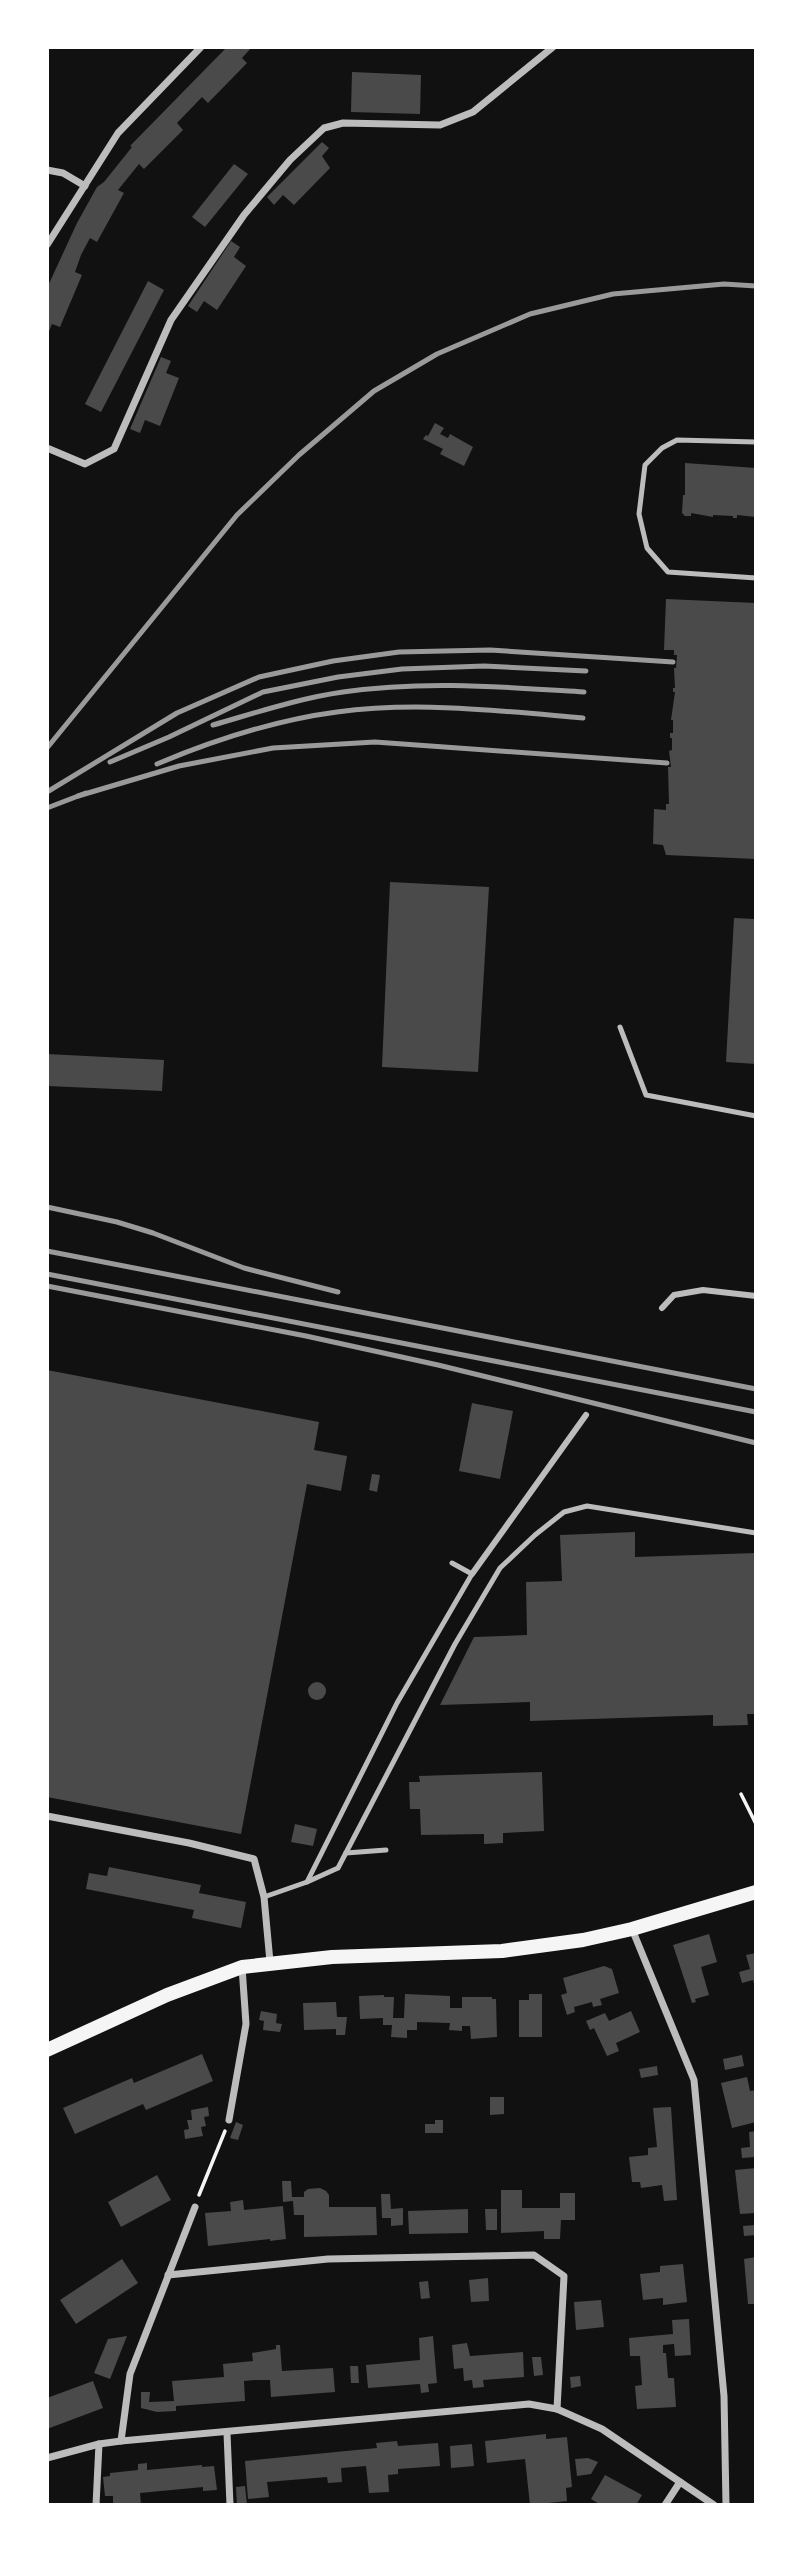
<svg xmlns="http://www.w3.org/2000/svg" width="803" height="2552" viewBox="0 0 803 2552" font-family="'Nunito Sans',sans-serif">
	<style>
		.building { fill: #4a4a4a }
		.lines { fill: none; stroke-linecap: round; stroke-linejoin: round }
		.path { stroke: #f5f5f5; stroke-width: 3.5 }
		.service { stroke: #bcbcbc; stroke-width: 5 }
		.pedestrian { stroke: #bcbcbc; stroke-width: 6 }
		.minor { stroke: #bcbcbc; stroke-width: 7 }
		.secondary { stroke: #f5f5f5; stroke-width: 14 }
		.rail { stroke: #9a9a9a; stroke-width: 5 }
	</style>
	<rect width="100%" height="100%" fill="#111"/>
	<!-- building -->
	<g class="building">
		<polygon points="227,47 252,47 242,58 247,63 208,103 202,97 177,123 183,130 144,169 139,164 118,190 124,193 97,242 90,238 81,255 75,272 82,275 60,327 52,324 47,336 47,288 77,223 97,187 104,182 132,147 130,146"/>
		<polygon points="352,72 421,75 420,114 351,112"/>
		<polygon points="322,142 329,148 322,156 330,168 294,205 283,195 274,205 267,197"/>
		<polygon points="234,164 248,174 205,227 192,217"/>
		<polygon points="231,241 240,247 234,257 246,266 217,310 204,301 197,312 188,306"/>
		<polygon points="148,281 164,290 101,412 85,404"/>
		<polygon points="161,357 171,361 166,373 179,378 160,426 145,420 140,433 130,429"/>
		<polygon points="435,423 444,428 440,434 448,438 450,434 473,447 464,466 440,454 443,449 423,439 426,435 428,436"/>
		<polygon points="685,463 756,468 756,517 737,515 737,518 733,518 733,516 713,515 713,517 691,513 691,516 685,516 682,513 683,495 685,495"/>
		<polygon points="666,599 756,603 756,859 666,855 663,845 653,844 654,809 666,810 666,804 669,804 668,767 671,767 669,751 672,750 672,738 670,738 670,733 673,733 673,720 671,720 675,692 673,692 673,688 675,688 674,668 676,668 677,655 674,655 674,650 664,650"/>
		<polygon points="390,882 489,887 478,1072 382,1067"/>
		<polygon points="734,918 756,919 756,1064 726,1062"/>
		<polygon points="47,1054 164,1060 162,1091 47,1086"/>
		<polygon points="47,1370 319,1422 314,1450 347,1456 341,1491 307,1484 241,1834 47,1797"/>
		<polygon points="472,1403 513,1411 500,1479 459,1471"/>
		<polygon points="372,1474 380,1475 377,1492 369,1490"/>
		<polygon points="635,1532 635,1557 756,1553 756,1714 747,1714 748,1725 713,1726 713,1715 530,1721 530,1702 440,1705 474,1637 527,1635 526,1582 562,1581 560,1535"/>
		<circle cx="317" cy="1691" r="9"/>
		<polygon points="542,1772 544,1831 503,1833 503,1843 484,1844 484,1834 421,1835 420,1809 410,1809 409,1782 420,1782 419,1776"/>
		<polygon points="295,1824 317,1829 313,1846 291,1842"/>
		<polygon points="109,1867 201,1885 199,1893 246,1902 241,1928 192,1918 194,1910 86,1889 89,1873 107,1876"/>
		<polygon points="709,1934 717,1962 701,1967 709,1995 695,1999 696,2002 692,2003 673,1945"/>
		<polygon points="756,1953 756,1987 755,1987 753,1980 742,1983 739,1972 750,1969 746,1955"/>
		<polygon points="604,1966 612,1969 619,1993 600,1999 602,2005 593,2007 592,2002 574,2007 575,2012 567,2015 561,1995 567,1993 563,1978"/>
		<polygon points="405,1994 450,1996 450,2008 462,2008 462,1997 492,1997 492,1999 496,1999 497,2037 471,2039 470,2026 462,2026 462,2031 449,2030 450,2023 417,2022 417,2030 407,2030 407,2038 391,2037 392,2025 383,2025 383,2018 360,2019 359,1996 384,1995 384,1997 394,1997 393,2018 404,2018"/>
		<polygon points="529,1994 542,1994 542,2037 519,2037 519,2000 529,2000"/>
		<polygon points="336,2002 337,2017 347,2017 345,2035 336,2035 336,2029 304,2030 303,2003"/>
		<polygon points="261,2011 277,2014 276,2023 282,2024 280,2032 263,2030 264,2021 259,2020"/>
		<polygon points="631,2011 640,2032 616,2043 619,2051 607,2056 594,2028 590,2030 586,2021 605,2013 609,2021"/>
		<polygon points="202,2054 213,2081 146,2110 143,2104 75,2134 63,2108 132,2078 134,2083"/>
		<polygon points="742,2055 744,2066 725,2070 723,2059"/>
		<polygon points="657,2066 658,2075 641,2078 639,2069"/>
		<polygon points="747,2077 750,2091 756,2090 756,2122 732,2128 721,2083"/>
		<polygon points="490,2097 504,2097 504,2114 490,2115"/>
		<polygon points="208,2107 209,2116 204,2117 206,2126 201,2127 203,2136 185,2139 184,2130 189,2129 187,2120 192,2120 191,2110"/>
		<polygon points="671,2107 677,2200 664,2201 662,2185 641,2188 640,2182 632,2182 629,2157 648,2155 648,2148 657,2147 653,2108"/>
		<polygon points="435,2120 443,2120 443,2133 425,2133 425,2124 435,2124"/>
		<polygon points="236,2122 243,2125 238,2140 230,2138"/>
		<polygon points="756,2131 756,2157 742,2158 741,2148 750,2147 749,2132"/>
		<polygon points="756,2168 756,2213 740,2214 735,2170"/>
		<polygon points="157,2175 171,2200 121,2227 108,2202"/>
		<polygon points="282,2181 291,2181 292,2197 304,2197 304,2192 308,2189 320,2188 326,2191 329,2195 329,2207 376,2207 377,2235 304,2237 304,2215 294,2215 293,2201 283,2202"/>
		<polygon points="501,2190 522,2190 522,2208 560,2208 560,2193 575,2193 575,2220 561,2220 560,2239 544,2239 544,2231 501,2233"/>
		<polygon points="381,2194 390,2194 391,2209 403,2208 403,2225 391,2226 391,2218 382,2218"/>
		<polygon points="243,2200 244,2210 283,2206 286,2239 270,2241 270,2239 208,2246 205,2213 231,2211 230,2202"/>
		<polygon points="468,2209 468,2233 409,2234 408,2211"/>
		<polygon points="485,2209 497,2209 497,2230 486,2230"/>
		<polygon points="756,2225 756,2235 744,2236 743,2226"/>
		<polygon points="756,2257 756,2304 748,2304 744,2259"/>
		<polygon points="122,2259 138,2283 76,2324 60,2300"/>
		<polygon points="683,2264 687,2302 663,2305 663,2298 643,2300 640,2274 660,2272 660,2266"/>
		<polygon points="488,2278 489,2301 471,2302 469,2280"/>
		<polygon points="428,2281 430,2298 421,2299 419,2282"/>
		<polygon points="601,2300 604,2327 576,2330 574,2302"/>
		<polygon points="689,2319 691,2355 675,2356 674,2344 663,2345 663,2353 666,2353 668,2378 674,2378 676,2407 637,2409 635,2386 642,2385 640,2356 630,2356 629,2338 673,2334 672,2320"/>
		<polygon points="127,2336 110,2379 94,2373 108,2339"/>
		<polygon points="433,2336 437,2383 428,2384 429,2392 421,2393 420,2384 368,2388 366,2365 420,2360 419,2338"/>
		<polygon points="467,2343 470,2356 523,2352 524,2377 483,2380 484,2387 473,2388 472,2380 464,2381 463,2368 454,2369 452,2345"/>
		<polygon points="276,2345 280,2345 282,2371 333,2368 335,2392 271,2397 270,2380 254,2380 244,2381 245,2401 176,2406 176,2411 157,2412 141,2408 141,2392 150,2392 149,2402 174,2401 172,2381 224,2377 223,2364 253,2361 252,2353 276,2349"/>
		<polygon points="532,2357 541,2357 543,2375 534,2376"/>
		<polygon points="350,2366 358,2366 359,2383 351,2383"/>
		<polygon points="580,2376 581,2386 571,2388 570,2377"/>
		<polygon points="93,2381 103,2408 47,2429 47,2398"/>
		<polygon points="546,2434 546,2439 567,2437 572,2487 566,2488 567,2501 530,2505 525,2459 487,2463 485,2441"/>
		<polygon points="397,2441 398,2446 438,2443 440,2466 398,2469 398,2474 388,2475 389,2492 369,2493 366,2466 341,2468 342,2482 328,2483 327,2477 267,2482 269,2497 248,2499 245,2461 377,2448 376,2443"/>
		<polygon points="472,2444 474,2466 451,2468 450,2446"/>
		<polygon points="588,2458 598,2462 591,2474 577,2476 575,2459"/>
		<polygon points="147,2463 147,2470 202,2465 202,2467 214,2466 217,2490 203,2491 203,2487 140,2493 141,2505 113,2505 113,2496 105,2496 103,2477 110,2476 110,2473 138,2470 138,2464"/>
		<polygon points="605,2475 642,2495 636,2505 601,2505 591,2499"/>
		<polygon points="245,2486 247,2505 237,2505 236,2487"/>
	</g>
	<g class="lines">
		<!-- path -->
		<g class="path">
			<polyline points="741,1794 756,1824"/>
			<polyline points="199,2195 225,2131"/>
		</g>
		<!-- service -->
		<g class="service">
			<polyline points="756,442 677,440 662,448 645,465 639,514 647,548 668,572 756,578"/>
			<polyline points="620,1027 646,1095 756,1116"/>
			<polyline points="346,1853 386,1850"/>
			<polyline points="307,1882 338,1868 455,1644 500,1568 535,1535 564,1512 587,1506 756,1533"/>
			<polyline points="264,1897 307,1882 397,1703 472,1574 452,1563"/>
		</g>
		<!-- pedestrian -->
		<g class="pedestrian">
			<polyline points="662,1308 674,1295 703,1290 756,1296"/>
			<polyline points="472,1574 586,1415"/>
		</g>
		<!-- minor -->
		<g class="minor">
			<polyline points="47,170 63,173 85,186"/>
			<polyline points="47,245 118,133 201,47"/>
			<polyline points="47,448 85,464 114,449 171,320 244,215 290,160 324,128 343,123 440,125 473,112 553,47"/>
			<polyline points="47,1816 189,1843 254,1859 264,1897 270,1962"/>
			<polyline points="632,1929 694,2080 724,2396 726,2505"/>
			<polyline points="229,2120 246,2024 242,1967"/>
			<polyline points="168,2275 328,2259 534,2255 564,2276 557,2409"/>
			<polyline points="227,2433 230,2505"/>
			<polyline points="121,2441 130,2374 195,2207"/>
			<polyline points="47,2458 99,2444 121,2441 529,2404 557,2409 602,2429 714,2505"/>
			<polyline points="96,2505 99,2444"/>
			<polyline points="665,2505 680,2482"/>
		</g>
		<!-- secondary -->
		<polyline class="secondary" points="47,2050 167,1995 242,1967 332,1957 502,1951 583,1940 632,1929 756,1892"/>
		<!-- rail -->
		<g class="rail">
			<path d="M213,725C255,713 300,698 343,692C424,680 504,687 584,692"/>
			<polyline points="47,748 237,515 299,455 374,391 437,354 530,314 613,294 724,284 756,286"/>
			<polyline points="110,762 169,737 263,692 338,677 402,669 484,666 586,671"/>
			<path d="M157,764C214,740 276,720 337,712C418,701 502,711 583,718"/>
			<polyline points="47,792 177,713 259,677 333,661 399,652 490,650 673,662"/>
			<polyline points="78,796 179,766 273,748 375,742 667,763"/>
			<polyline points="47,808 86,793"/>
			<polyline points="47,1207 117,1222 153,1233 244,1268 338,1292"/>
			<polyline points="47,1251 756,1389"/>
			<polyline points="47,1274 756,1412"/>
			<polyline points="47,1286 306,1336 438,1365 756,1443"/>
		</g>
	</g>
	<!-- border -->
	<rect width="803" height="2552" fill="none" stroke="#ffffff" stroke-width="98"/>
</svg>
